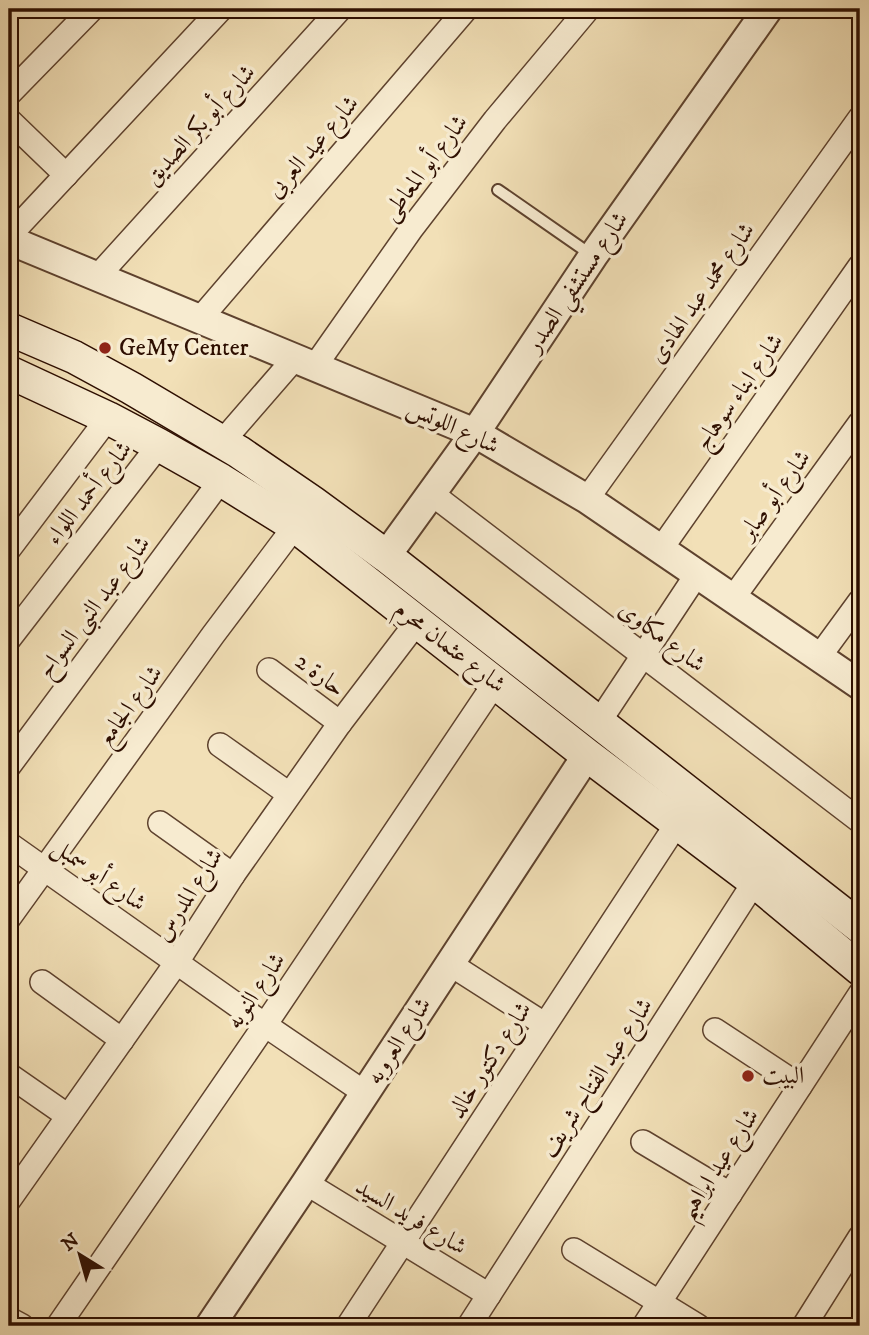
<svg xmlns="http://www.w3.org/2000/svg" width="869" height="1335" viewBox="0 0 869 1335" font-family="'IM FELL DW Pica',Amiri,serif">
	<style>
		.lines { fill: none; stroke-linecap: round; stroke-linejoin: round }
		.service-casing { stroke: #5e422e; stroke-width: 14 }
		.minor-casing { stroke: #5e422e; stroke-width: 26 }
		.tertiary-casing { stroke: #5e422e; stroke-width: 32 }
		.secondary-casing { stroke: #2d0e00; stroke-width: 35 }
		.service { stroke: #f7ebd0; stroke-width: 10 }
		.minor { stroke: #f7ebd0; stroke-width: 23 }
		.tertiary { stroke: #f7ebd0; stroke-width: 28 }
		.secondary { stroke: #f7ebd0; stroke-width: 32 }
		.poi-dot { fill: #8f2418; stroke: #f7ebd0; stroke-width: 2.5 }
		.labels { text-anchor: middle; dominant-baseline: central; stroke-width: 7; stroke-linejoin: round; paint-order: stroke }
		.street-label { font-size: 24px; fill: #2d0e00; stroke: #f7ebd0 }
		.poi-label { font-size: 24px; fill: #2d0e00; stroke: #f7ebd0; text-anchor: start }
	</style>
	<rect width="100%" height="100%" fill="#f2e0b7"/>
	<filter id="stains"><feTurbulence type="fractalNoise" baseFrequency=".00286" numOctaves="4"/><feColorMatrix values="0 0 0 0 .2 0 0 0 0 .09 0 0 0 0 .02 0 0 0 .5 -.17"/></filter>
	<radialGradient id="worn" r=".72"><stop offset=".6" stop-color="#630" stop-opacity="0"/><stop offset="1" stop-color="#630" stop-opacity=".3"/></radialGradient>
	<g class="lines">
		<!-- service casing -->
		<g class="service-casing">
			<polyline id="service" points="498,190 593,256"/>
		</g>
		<!-- minor casing -->
		<g class="minor-casing">
			<g id="minor">
				<polyline points="9,94 92,9"/>
				<polyline points="9,120 66,175"/>
				<polyline points="9,236 221,9"/>
				<polyline points="98,276 340,9"/>
				<polyline points="200,319 466,9"/>
				<polyline points="315,366 412,228 495,120 588,9"/>
				<polyline points="222,442 295,358"/>
				<polyline points="432,494 860,821"/>
				<polyline points="587,499 860,118"/>
				<polyline points="9,549 108,418"/>
				<polyline points="661,549 860,266"/>
				<polyline points="733,598 860,423"/>
				<polyline points="9,639 159,445"/>
				<polyline points="819,657 860,601"/>
				<polyline points="269,670 340,723"/>
				<polyline points="599,722 697,574"/>
				<polyline points="220,745 289,794"/>
				<polyline points="9,766 221,480"/>
				<polyline points="160,823 233,875"/>
				<polyline points="9,844 265,1025 365,1093"/>
				<polyline points="9,918 213,635 295,526"/>
				<polyline points="450,964 544,1024"/>
				<polyline points="42,982 122,1040"/>
				<polyline points="715,1030 800,1086"/>
				<polyline points="9,1075 68,1116"/>
				<polyline points="643,1142 730,1194"/>
				<polyline points="306,1183 489,1295"/>
				<polyline points="9,1200 177,962 233,875 340,723 417,622"/>
				<polyline points="574,1250 698,1326"/>
				<polyline points="9,1319 22,1326"/>
				<polyline points="58,1326 265,1025 495,683"/>
				<polyline points="348,1326 678,822"/>
				<polyline points="469,1326 762,870"/>
				<polyline points="644,1326 860,994"/>
				<polyline points="804,1326 860,1237"/>
			</g>
		</g>
		<!-- tertiary casing -->
		<g class="tertiary-casing">
			<g id="tertiary">
				<polyline points="9,240 475,433 587,499 860,685"/>
				<polyline points="386,556 475,433 593,256 768,9"/>
				<polyline points="210,1326 306,1183 587,755"/>
			</g>
		</g>
		<!-- secondary casing -->
		<g class="secondary-casing">
			<g id="secondary">
				<polyline points="9,329 74,357 131,388 239,452 312,502 386,556 860,927"/>
				<polyline points="9,372 108,418 159,445 221,480 295,526 587,755 754,881 860,969"/>
			</g>
		</g>
		<!-- service -->
		<use href="#service" class="service"/>
		<!-- minor -->
		<use href="#minor" class="minor"/>
		<!-- tertiary -->
		<use href="#tertiary" class="tertiary"/>
		<!-- secondary -->
		<use href="#secondary" class="secondary"/>
	</g>
	<!-- markers -->
	<g class="poi-dot">
		<circle cx="105" cy="348" r="7"/>
		<circle cx="748" cy="1076" r="7"/>
	</g>
	<g class="labels">
		<!-- street labels -->
		<g class="street-label">
			<text transform="translate(200 125) rotate(-48)">شارع أبو بكر الصديق</text>
			<text transform="translate(313 147) rotate(-49)">شارع عيد العربى</text>
			<text transform="translate(425 168) rotate(-53)">شارع أبو المعاطى</text>
			<text transform="translate(577 282) rotate(-56)">شارع مستشفي الصدر</text>
			<text transform="translate(702 293) rotate(-55)">شارع محمد عبد الهادى</text>
			<text transform="translate(739 392) rotate(-55)">شارع ابناء سوهاج</text>
			<text transform="translate(453 427) rotate(25)">شارع اللوتس</text>
			<text transform="translate(89 493) rotate(-52)">شارع أحمد اللواء</text>
			<text transform="translate(775 495) rotate(-54)">شارع أبو صابر</text>
			<text transform="translate(94 607) rotate(-53)">شارع عبد النبى السواح</text>
			<text transform="translate(662 637) rotate(37)">شارع مكاوى</text>
			<text transform="translate(450 647) rotate(38)">شارع عثمان محرم</text>
			<text transform="translate(320 675) rotate(37)">حارة 2</text>
			<text transform="translate(130 706) rotate(-54)">شارع الجامع</text>
			<text transform="translate(99 875) rotate(35)">شارع أبو سمبل</text>
			<text transform="translate(189 895) rotate(-57)">شارع المدرس</text>
			<text transform="translate(256 991) rotate(-56)">شارع النوبه</text>
			<text transform="translate(399 1041) rotate(-57)">شارع العروبه</text>
			<text transform="translate(490 1060) rotate(-57)">شارع دكتور خالد</text>
			<text transform="translate(597 1078) rotate(-57)">شارع عبد الفتاح شريف</text>
			<text transform="translate(719 1164) rotate(-57)">شارع عيد ابراهيم</text>
			<text transform="translate(411 1217) rotate(31)">شارع فريد السيد</text>
		</g>
		<!-- poi labels -->
		<g class="poi-label">
			<text x="119" y="348">GeMy Center</text>
			<text x="762" y="1076">البيت</text>
		</g>
	</g>
	<!-- margin -->
	<rect width="869" height="1335" fill="none" stroke="#f2e0b7" stroke-width="35"/>
	<rect x="10" y="10" width="848" height="1314" fill="none" stroke="#2d0e00" stroke-width="3.5"/>
	<rect x="18" y="18" width="834" height="1300" fill="none" stroke="#2d0e00" stroke-width="2"/>
	<!-- north arrow -->
	<g transform="translate(80 1255) rotate(323)" stroke="#f7ebd0" stroke-width="5" paint-order="stroke">
	<path d="M0-5L12 26L0 18L-12 26Z" fill="#2d0e00"/>
	<text y="-10" font-size="19" font-weight="bold" text-anchor="middle" fill="#2d0e00">N</text>
	</g>
	<rect width="100%" height="100%" filter="url(#stains)"/>
	<rect width="100%" height="100%" fill="url(#worn)"/>
</svg>
